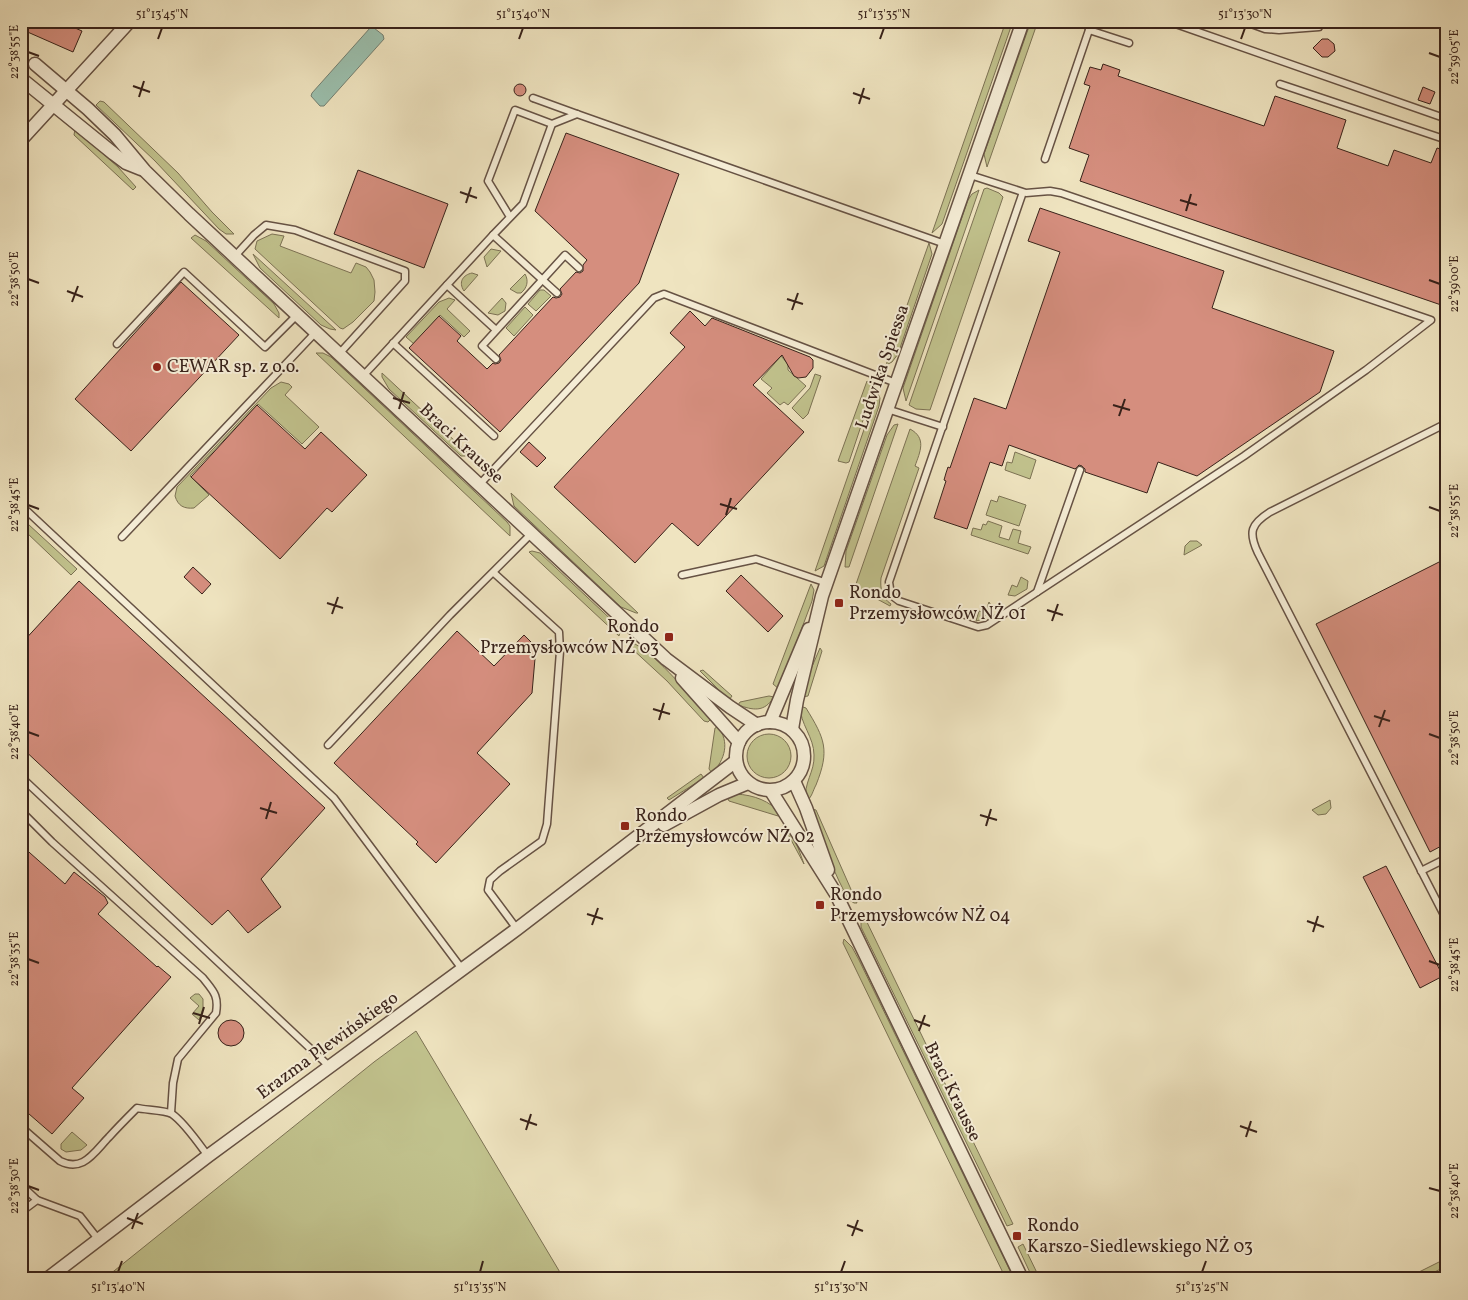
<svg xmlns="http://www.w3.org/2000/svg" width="1468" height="1300" viewBox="0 0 1468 1300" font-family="Vollkorn,serif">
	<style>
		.green { fill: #c1c28d; stroke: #7c7254 }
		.water { fill: #9bbfad; stroke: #738072 }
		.building { fill: #d58e7e; stroke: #38221a }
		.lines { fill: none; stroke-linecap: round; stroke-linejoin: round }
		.lane-casing { stroke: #665244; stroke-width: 9 }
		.street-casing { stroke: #665244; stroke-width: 15 }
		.lane { stroke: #f5edd6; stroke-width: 6 }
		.street { stroke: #f5edd6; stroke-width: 12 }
		.ticks { fill: none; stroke: #38221a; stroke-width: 2 }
		.poi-dot { fill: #8f2418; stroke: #f5edd6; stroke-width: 2 }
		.labels { text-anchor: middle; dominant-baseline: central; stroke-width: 4; stroke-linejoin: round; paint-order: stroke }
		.poi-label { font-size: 18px; fill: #38221a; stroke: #f5edd6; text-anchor: start }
		.street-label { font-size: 18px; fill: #38221a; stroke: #f5edd6 }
		.neatline { fill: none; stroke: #38221a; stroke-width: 2 }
		.ticks-label { font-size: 12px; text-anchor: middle; fill: #38221a }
	</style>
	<rect width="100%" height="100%" fill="#efe4c0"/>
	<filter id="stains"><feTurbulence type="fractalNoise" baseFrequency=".004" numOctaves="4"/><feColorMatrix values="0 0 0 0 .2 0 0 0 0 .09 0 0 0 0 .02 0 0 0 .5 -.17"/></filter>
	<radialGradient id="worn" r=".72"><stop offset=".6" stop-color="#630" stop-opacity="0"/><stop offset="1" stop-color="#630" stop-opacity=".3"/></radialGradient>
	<!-- green -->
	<g class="green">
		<polygon points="1006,21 1013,21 942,224 932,233"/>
		<polygon points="1031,21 1038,21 987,167 984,154"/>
		<polygon points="100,101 104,102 178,173 212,212 234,234 226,234 219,229 155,161 96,105"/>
		<polygon points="75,129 118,167 136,187 133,190 74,135"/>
		<polygon points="987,188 999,193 1003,197 930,410 916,409 909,405 984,189"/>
		<polygon points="979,190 906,401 903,388 968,200 972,194"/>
		<polygon points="272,234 284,236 280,246 351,273 356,263 366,267 370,272 374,280 375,292 374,301 353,322 343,329 340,328 255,249 257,241"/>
		<polygon points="195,235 206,241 274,304 279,313 279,318 191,238"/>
		<polygon points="929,243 932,254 898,354 892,362 886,365"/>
		<polygon points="491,249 501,251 487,267 484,257"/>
		<polygon points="253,254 336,330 330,329 321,325 260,268"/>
		<path d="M472,273L478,275L464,291C458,282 463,275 472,273Z"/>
		<path d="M525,274C529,281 527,288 521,293H517L510,289Z"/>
		<polygon points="540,290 544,290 551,296 536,311 528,304"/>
		<polygon points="449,298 455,300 447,309 470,331 464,337 440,315 414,344 406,337 439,302"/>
		<polygon points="502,298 506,303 505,311 498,315 488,313"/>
		<polygon points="525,307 533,315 514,336 506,328"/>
		<polygon points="316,353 323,353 331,357 507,522 510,526 510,536"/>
		<polygon points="781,356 788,364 788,370 806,386 788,405 784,402 780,405 767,393 772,388 761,379"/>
		<polygon points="382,373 471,456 461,456 389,389 382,377"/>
		<polygon points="815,374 821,376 808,414 803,419 792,408 810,388"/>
		<polygon points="867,381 874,387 849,462 846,463 838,461"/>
		<path d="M281,382L289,384L292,387L285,395L319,427L302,444L258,404L190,476L209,495L194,508C184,509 178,506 175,496L177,487L271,388Z"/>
		<polygon points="877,392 880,398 879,406 824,566 815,571"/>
		<polygon points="898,424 849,567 845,567 846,551 887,435 894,425"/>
		<path d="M910,429C927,438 920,452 915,466L919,468L881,578C880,589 882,598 891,604L890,606L855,587Z"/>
		<polygon points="1015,452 1036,460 1030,479 1005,470 1007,462 1012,463"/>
		<polygon points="511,493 638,613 636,613 621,607 514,506"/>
		<polygon points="999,496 1026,505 1019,526 986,515 991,500 997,502"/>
		<polygon points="988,521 1002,526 999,537 1009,540 1013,529 1021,531 1018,543 1031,547 1028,554 971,535 973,528 981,530 983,524 986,525"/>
		<polygon points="21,524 28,524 77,569 71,575 26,532 21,533"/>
		<polygon points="1190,541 1197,541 1202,545 1184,555 1185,546"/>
		<polygon points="532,551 540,553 618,626 620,632 619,636 529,552"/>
		<polygon points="1021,577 1028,581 1027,589 1015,596 1008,595 1012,585 1017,587"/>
		<polygon points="811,584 814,590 812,601 779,689 773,684"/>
		<polygon points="989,602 992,607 991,611 980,620 976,621 979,611 985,613"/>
		<path d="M635,644C658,656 692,698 711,719L708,722L704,721L667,681L629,646Z"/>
		<polygon points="820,648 822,651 808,696 802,697 811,669"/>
		<polygon points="703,670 732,696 729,700 700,671"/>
		<path d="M769,696L774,697C764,713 753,710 738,705L740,702Z"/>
		<path d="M800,706L806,708C825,739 830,750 816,785C813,790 812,798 806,801C803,783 815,772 814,755C814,737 800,724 800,706Z"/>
		<path d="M718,727C730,742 725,760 712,773L709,769L715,728Z"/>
		<circle cx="769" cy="756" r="22"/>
		<polygon points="701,774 704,778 669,800 667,798"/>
		<path d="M736,794C754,795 770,801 781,814L778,816L729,801L727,797Z"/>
		<polygon points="1330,800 1331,808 1326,814 1318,815 1312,810"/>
		<polygon points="812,809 816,810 857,903 854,903 848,899 839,881 826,852"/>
		<polygon points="785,823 793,834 804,864 783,825"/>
		<polygon points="864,916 1013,1224 1007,1226 861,927 861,919"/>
		<polygon points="844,939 852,947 859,960 1014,1279 1006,1279 843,943"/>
		<polygon points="195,994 199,994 203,999 203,1008 199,1020 192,1014 199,1006 190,998"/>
		<polygon points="416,1031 564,1279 104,1279 374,1062"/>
		<polygon points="72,1132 87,1145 81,1150 66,1152 61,1149 61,1144"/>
		<polygon points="1023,1244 1040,1279 1033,1279 1018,1247"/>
		<polygon points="1447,1258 1447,1266 1420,1279 1405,1279"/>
	</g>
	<!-- water -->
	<polygon class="water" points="370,28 374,28 383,35 384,39 324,106 320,106 311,96 312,93"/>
	<!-- building -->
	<g class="building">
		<polygon points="27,21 59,21 82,31 73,52 23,30"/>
		<polygon points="1322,39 1328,39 1334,44 1335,51 1328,57 1322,57 1313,48"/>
		<polygon points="1103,64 1120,70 1118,76 1264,126 1275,96 1346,120 1337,148 1388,166 1394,150 1431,163 1437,148 1447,151 1447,307 1080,181 1089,155 1069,148 1090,86 1084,84 1090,67 1101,70"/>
		<circle cx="520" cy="90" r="6"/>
		<polygon points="1423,87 1435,92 1430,104 1418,100"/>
		<polygon points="566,133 679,174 639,283 500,432 409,348 439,316 461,336 457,341 487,369 493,363 495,364 499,363 501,360 499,355 553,297 556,298 560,297 562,294 560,289 576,272 580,273 583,271 583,265 587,260 535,211"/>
		<polygon points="358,170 448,204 424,268 334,234"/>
		<polygon points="1040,208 1224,271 1212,308 1334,351 1320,392 1197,476 1158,462 1147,493 1085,472 1085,469 1082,466 1079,465 1075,469 1009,445 1002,466 990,462 967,529 934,518 946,481 944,480 946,473 948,467 950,468 974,398 1006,409 1060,252 1028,241"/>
		<polygon points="181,282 239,335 131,451 75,399"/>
		<polygon points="690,311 705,326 712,318 810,357 813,360 813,368 806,377 798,378 794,376 782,355 753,385 804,432 698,546 672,523 635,563 554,487 685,347 670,333"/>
		<polygon points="257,405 305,449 321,432 367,475 332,512 327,508 280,559 191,477"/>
		<polygon points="529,442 546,458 537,467 520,452"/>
		<polygon points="1447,558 1447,843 1430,852 1316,624"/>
		<polygon points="193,567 211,584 202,594 184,577"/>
		<polygon points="741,575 783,616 768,632 726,591"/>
		<polygon points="79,581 325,808 261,879 281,907 248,933 228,910 212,925 21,747 21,644"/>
		<polygon points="457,631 494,666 524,635 536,647 532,693 477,753 510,784 436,863 416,844 418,842 334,763"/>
		<polygon points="21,845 65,884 74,872 105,897 108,903 98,914 157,967 158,966 171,977 72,1088 84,1098 52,1134 21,1107"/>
		<polygon points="1386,866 1443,976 1420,988 1363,877"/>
		<circle cx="231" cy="1033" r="13"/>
	</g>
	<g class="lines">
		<!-- lane casing -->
		<g class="lane-casing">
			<g id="lane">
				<polyline points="1167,21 1447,119"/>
				<polyline points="1243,21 1265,29 1279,30 1319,27 1321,21"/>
				<polyline points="1089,30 1129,43"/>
				<polyline points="1280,84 1447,140"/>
				<polyline points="533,98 577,114"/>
				<polyline points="552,124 577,114 945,244"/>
				<polyline points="1045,159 1089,30 1088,21"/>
				<polyline points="970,175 1026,193 1050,191 1061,193 1431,320 1366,370 1244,456 987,625 978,627 899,601 891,595 889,582 1023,192"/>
				<polyline points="493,235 523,204 552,124 515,110 488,181 510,217"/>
				<polyline points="235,256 254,235 266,225 295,230 405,271 405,281 339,354"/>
				<polyline points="447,285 496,330"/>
				<polyline points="393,343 494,436"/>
				<polyline points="117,344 184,272 265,347 297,315"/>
				<polyline points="496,359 482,346 565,255 579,268"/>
				<polyline points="363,376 493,235 557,293"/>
				<polyline points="887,409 943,427"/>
				<path d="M1447,423L1270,512C1251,524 1248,532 1258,553L1447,921"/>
				<polyline points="479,485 654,298 664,294 896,383"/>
				<polyline points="21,509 27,511 334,798 462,969"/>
				<polyline points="122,537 316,332"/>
				<polyline points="494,573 559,632 560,651 547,824 542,841 500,871 490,880 488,890 517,929"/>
				<polyline points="682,575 756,559 827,583"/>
				<polyline points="1037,592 1080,470"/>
				<polyline points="328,745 450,615 532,533"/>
				<polyline points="21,777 330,1067"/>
				<path d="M21,811L52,842L203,978C213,991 219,995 216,1013L178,1059L173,1083L171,1113"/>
				<polyline points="1421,871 1447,858"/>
				<path d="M21,1127L60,1161C68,1165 75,1166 83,1162C93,1157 101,1145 109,1137C118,1127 127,1118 137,1108C145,1110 165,1110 172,1114C184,1122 199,1144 208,1156"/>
				<polyline points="21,1185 37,1200"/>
				<polyline points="21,1212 37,1200 80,1216 98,1239"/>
			</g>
		</g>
		<!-- street casing -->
		<g class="street-casing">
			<g id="street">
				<polyline points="35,64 88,109 115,135 145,171 189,214 666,659 730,707 757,725"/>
				<polyline points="24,81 114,154 126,163 141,169"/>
				<polyline points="21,140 130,21"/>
				<polyline points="682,678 739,742"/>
				<circle cx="770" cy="756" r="34"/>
				<polyline points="770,722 809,629"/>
				<polyline points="792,729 797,700 822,596 1023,21"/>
				<polyline points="794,781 806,808 828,870"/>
				<polyline points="771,791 836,894 1022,1279"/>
				<polyline points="664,825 719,795 748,783"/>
				<polyline points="47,1279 208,1156 517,929 736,761"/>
				<polyline points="1440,1279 1447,1275"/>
			</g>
		</g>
		<!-- lane -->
		<use href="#lane" class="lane"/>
		<!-- street -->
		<use href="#street" class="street"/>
	</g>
	<!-- ticks -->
	<path class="ticks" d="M158,39L162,28M519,39L523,28M880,39L884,28M1241,39L1245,28M28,52L39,56M1429,53L1440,57M133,86L150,92M853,93L870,99M139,97L144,81M859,104L864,88M460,192L477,198M1180,200L1197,205M466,203L471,187M1186,211L1191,194M28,279L39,283M1429,280L1440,284M67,291L83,297M787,299L803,304M72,302L78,286M792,310L798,293M393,398L410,403M1113,405L1130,410M399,409L404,392M1119,416L1125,399M720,504L737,509M28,505L39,509M1429,507L1440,511M726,515L731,498M327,603L343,608M1047,610L1063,615M332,614L338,597M1052,621L1058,604M653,709L670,714M1374,716L1390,721M659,720L664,703M1379,727L1385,710M28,732L39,736M1429,734L1440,738M260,808L277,813M980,815L997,820M266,819L271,802M986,826L991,809M587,914L603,919M1307,921L1324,927M592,925L598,908M1313,932L1318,916M28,959L39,963M1429,961L1440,965M193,1013L210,1018M914,1020L930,1026M199,1024L204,1007M919,1031L925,1015M520,1119L537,1125M1240,1126L1257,1132M526,1130L531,1114M1246,1137L1251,1121M28,1186L39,1190M1429,1188L1440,1191M127,1218L143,1224M847,1225L863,1231M132,1229L138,1213M852,1236L858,1220M118,1272L122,1261M480,1272L483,1261M841,1272L845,1261M1202,1272L1206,1261"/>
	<!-- markers -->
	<g class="poi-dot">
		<circle cx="157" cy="367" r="5"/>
		<rect x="834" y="598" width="10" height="10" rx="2.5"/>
		<rect x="664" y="632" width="10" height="10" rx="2.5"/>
		<rect x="620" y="821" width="10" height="10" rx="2.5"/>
		<rect x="815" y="900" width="10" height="10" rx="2.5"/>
		<rect x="1012" y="1231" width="10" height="10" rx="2.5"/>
	</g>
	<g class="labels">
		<!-- poi labels -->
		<g class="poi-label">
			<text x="167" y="367">CEWAR sp. z o.o.</text>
			<text x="849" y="593">Rondo<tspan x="849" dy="21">Przemysłowców NŻ 01</tspan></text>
			<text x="659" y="627" text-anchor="end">Rondo<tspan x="659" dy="21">Przemysłowców NŻ 03</tspan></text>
			<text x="635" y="816">Rondo<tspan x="635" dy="21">Przemysłowców NŻ 02</tspan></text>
			<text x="830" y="895">Rondo<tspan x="830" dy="21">Przemysłowców NŻ 04</tspan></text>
			<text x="1027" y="1226">Rondo<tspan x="1027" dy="21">Karszo-Siedlewskiego NŻ 03</tspan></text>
		</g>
		<!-- street labels -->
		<g class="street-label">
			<text transform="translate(883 367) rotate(-71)">Ludwika Spiessa</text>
			<text transform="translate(461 444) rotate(43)">Braci Krausse</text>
			<text transform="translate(328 1046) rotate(-36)">Erazma Plewińskiego</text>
			<text transform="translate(952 1092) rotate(64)">Braci Krausse</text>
		</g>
	</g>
	<!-- margin -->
	<rect width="1468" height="1300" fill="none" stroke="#efe4c0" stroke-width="55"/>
	<rect x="28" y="28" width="1412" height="1244" class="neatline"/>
	<g class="ticks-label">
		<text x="162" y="18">51°13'45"N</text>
		<text x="523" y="18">51°13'40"N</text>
		<text x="884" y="18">51°13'35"N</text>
		<text x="1245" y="18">51°13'30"N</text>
		<text transform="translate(14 52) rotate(-90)" y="4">22°38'55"E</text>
		<text transform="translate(1454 57) rotate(-90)" y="4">22°39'05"E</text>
		<text transform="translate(14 279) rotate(-90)" y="4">22°38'50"E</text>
		<text transform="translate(1454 284) rotate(-90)" y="4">22°39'00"E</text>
		<text transform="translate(14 505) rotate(-90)" y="4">22°38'45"E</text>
		<text transform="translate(1454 511) rotate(-90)" y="4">22°38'55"E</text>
		<text transform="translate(14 732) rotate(-90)" y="4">22°38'40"E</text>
		<text transform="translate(1454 738) rotate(-90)" y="4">22°38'50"E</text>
		<text transform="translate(14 959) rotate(-90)" y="4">22°38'35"E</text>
		<text transform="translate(1454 965) rotate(-90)" y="4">22°38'45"E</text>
		<text transform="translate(14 1186) rotate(-90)" y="4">22°38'30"E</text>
		<text transform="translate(1454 1191) rotate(-90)" y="4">22°38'40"E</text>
		<text x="118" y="1291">51°13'40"N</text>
		<text x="480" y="1291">51°13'35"N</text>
		<text x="841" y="1291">51°13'30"N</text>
		<text x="1202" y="1291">51°13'25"N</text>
	</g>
	<rect width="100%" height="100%" filter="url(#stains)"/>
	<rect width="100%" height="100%" fill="url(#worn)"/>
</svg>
